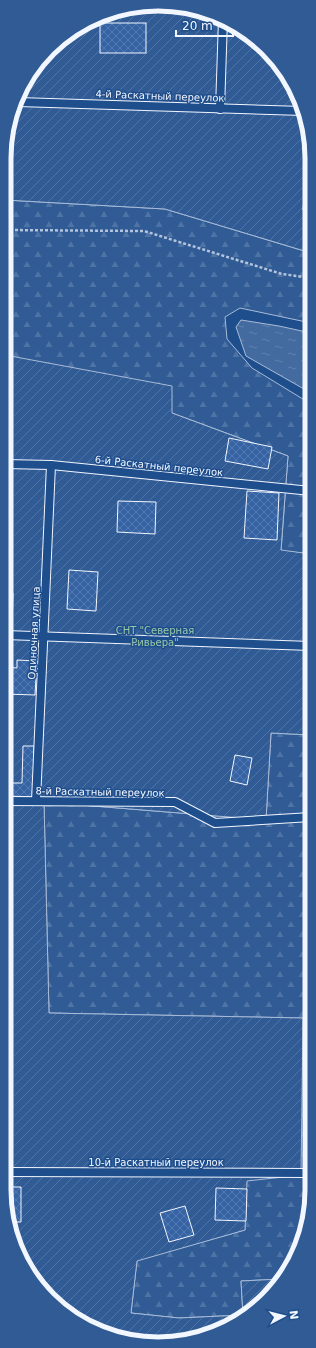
<svg xmlns="http://www.w3.org/2000/svg" width="316" height="1348" viewBox="0 0 316 1348" font-family="'DejaVu Sans',sans-serif">
	<style>
		.forest { fill: url(#forest-firs); stroke: #a8bbd7 }
		.garden { fill: url(#garden-furrows); stroke: #a8bbd7 }
		.water { fill: url(#water-ripples); stroke: #a8bbd7 }
		.building { fill: url(#building-cross-hatch); stroke: #f2f6ff }
		.lines { fill: none; stroke-linecap: round; stroke-linejoin: round }
		.service-casing { stroke: #f2f6ff; stroke-width: 10 }
		.path { stroke: #b3c4dc; stroke-width: 2.5; stroke-dasharray: 3 2; stroke-linecap: butt }
		.service { stroke: #1f4e8c; stroke-width: 8 }
		.labels { text-anchor: middle; dominant-baseline: central; stroke-width: 3; stroke-linejoin: round; paint-order: stroke }
		.street-label { font-size: 10px; fill: #f2f6ff; stroke: #1f4e8c }
		.park-label { font-size: 10px; fill: #97c8a6; stroke: #1f4e8c }
		.rim { fill: none; stroke: #f2f6ff; stroke-width: 5 }
	</style>
	<defs>
		<pattern id="forest-firs" width="22" height="20" patternUnits="userSpaceOnUse"><rect width="22" height="20" fill="#305b95"/><path d="M5 1l3.5 6h-7zM16 11l3.5 6h-7z" fill="#4e73a5"/></pattern>
		<pattern id="garden-furrows" width="10" height="10" patternUnits="userSpaceOnUse"><rect width="10" height="10" fill="#305b95"/><path d="M-1 1l2-2M0 10L10 0M9 11l2-2" fill="none" stroke="#4e73a5"/></pattern>
		<pattern id="water-ripples" width="26" height="14" patternUnits="userSpaceOnUse"><rect width="26" height="14" fill="#446ba0"/><path d="M2 4q2-2 4 0t4 0M15 11q2-2 4 0t4 0" fill="none" stroke="#5f81ae"/></pattern>
		<pattern id="building-cross-hatch" width="8" height="8" patternUnits="userSpaceOnUse"><rect width="8" height="8" fill="#3563a3"/><path d="M0 0l8 8M0 8l8-8" fill="none" stroke="#537ab1"/></pattern>
	</defs>
	<rect width="100%" height="100%" fill="#1f4e8c"/>
	<!-- forest -->
	<g class="forest">
		<polygon points="5,200 165,209 311,253 311,323 240,308 225,317 227,339 252,368 311,404 311,554 281,551 288,456 172,413 5,355"/>
		<polygon points="271,733 311,735 311,1210 291,1267 281,1279 241,1281 243,1315 179,1318 131,1313 137,1260 245,1230 246,1181 303,1018 49,1013 44,802 266,820"/>
	</g>
	<!-- garden -->
	<g class="garden">
		<polygon points="178,5 226,20 267,49 296,90 311,138 311,253 165,209 5,200 5,138 25,81 64,36 118,9"/>
		<polygon points="5,355 172,386 172,413 288,456 281,550 311,554 311,735 271,733 266,820 44,802 49,1013 303,1018 301,1175 247,1181 245,1230 137,1261 131,1313 179,1318 243,1315 241,1281 281,1279 252,1312 207,1336 148,1344 90,1328 42,1292 16,1249 4,1190"/>
	</g>
	<!-- water -->
	<polygon class="water" points="241,320 279,326 311,333 311,393 246,356 236,327"/>
	<!-- building -->
	<g class="building">
		<rect x="100" y="23" width="46" height="30"/>
		<polygon points="306,174 311,174 311,211 303,210"/>
		<polygon points="229,438 272,447 268,469 225,461"/>
		<polygon points="247,491 279,493 277,540 244,538"/>
		<polygon points="118,501 156,502 155,534 117,532"/>
		<polygon points="69,570 98,572 96,611 67,609"/>
		<polygon points="5,593 13,593 12,628 5,628"/>
		<polygon points="17,660 37,661 35,695 5,694 5,667 17,668"/>
		<polygon points="23,746 34,746 33,797 8,796 8,783 22,783"/>
		<polygon points="235,755 252,758 247,785 230,781"/>
		<polygon points="4,1187 21,1187 21,1222 10,1222"/>
		<polygon points="216,1188 247,1189 246,1221 215,1220"/>
		<polygon points="185,1206 194,1235 169,1242 160,1213"/>
	</g>
	<g class="lines">
		<!-- service casing -->
		<g class="service-casing">
			<g id="service">
				<polyline points="18,102 303,111"/>
				<polyline points="220,109 223,19"/>
				<polyline points="5,464 51,465 311,491"/>
				<polyline points="5,635 311,646"/>
				<polyline points="4,801 175,802 215,823 311,817"/>
				<polyline points="36,801 51,465"/>
				<polyline points="4,1172 307,1173"/>
			</g>
		</g>
		<!-- path -->
		<polyline class="path" points="5,230 144,231 282,274 311,278"/>
		<!-- service -->
		<use href="#service" class="service"/>
	</g>
	<g class="labels">
		<!-- street labels -->
		<g class="street-label">
			<text transform="translate(160 96) rotate(2)">4-й Раскатный переулок</text>
			<text transform="translate(159 466) rotate(6)">6-й Раскатный переулок</text>
			<text transform="translate(34 633) rotate(-87)">Одиночная улица</text>
			<text transform="translate(100 792) rotate(1)">8-й Раскатный переулок</text>
			<text x="156" y="1162">10-й Раскатный переулок</text>
		</g>
		<!-- park labels -->
		<g class="park-label">
			<text x="155" y="630">СНТ "Северная<tspan x="155" dy="12">Ривьера"</tspan></text>
		</g>
	</g>
	<!-- crop -->
	<path d="M0 0H316V1348H0ZM158 11H158A147 147 0 0 1 305 158V1190A147 147 0 0 1 158 1337H158A147 147 0 0 1 11 1190V158A147 147 0 0 1 158 11Z" fill="#305b95" fill-rule="evenodd"/>
	<path class="rim" d="M158 11H158A147 147 0 0 1 305 158V1190A147 147 0 0 1 158 1337H158A147 147 0 0 1 11 1190V158A147 147 0 0 1 158 11Z"/>
	<!-- north arrow -->
	<g transform="translate(284 1316) rotate(83)" stroke="#1f4e8c" stroke-width="3" paint-order="stroke">
	<path d="M0-3L7 15L0 10L-7 15Z" fill="#f2f6ff"/>
	<text y="-6" font-size="11" font-weight="bold" text-anchor="middle" fill="#f2f6ff">N</text>
	</g>
	<!-- scale -->
	<path d="M176 30v6h57v-6" fill="none" stroke="#f2f6ff" stroke-width="2"/>
	<text x="182" y="30" font-size="12" fill="#f2f6ff" stroke="#1f4e8c" stroke-width="3" paint-order="stroke">20 m</text>
</svg>
